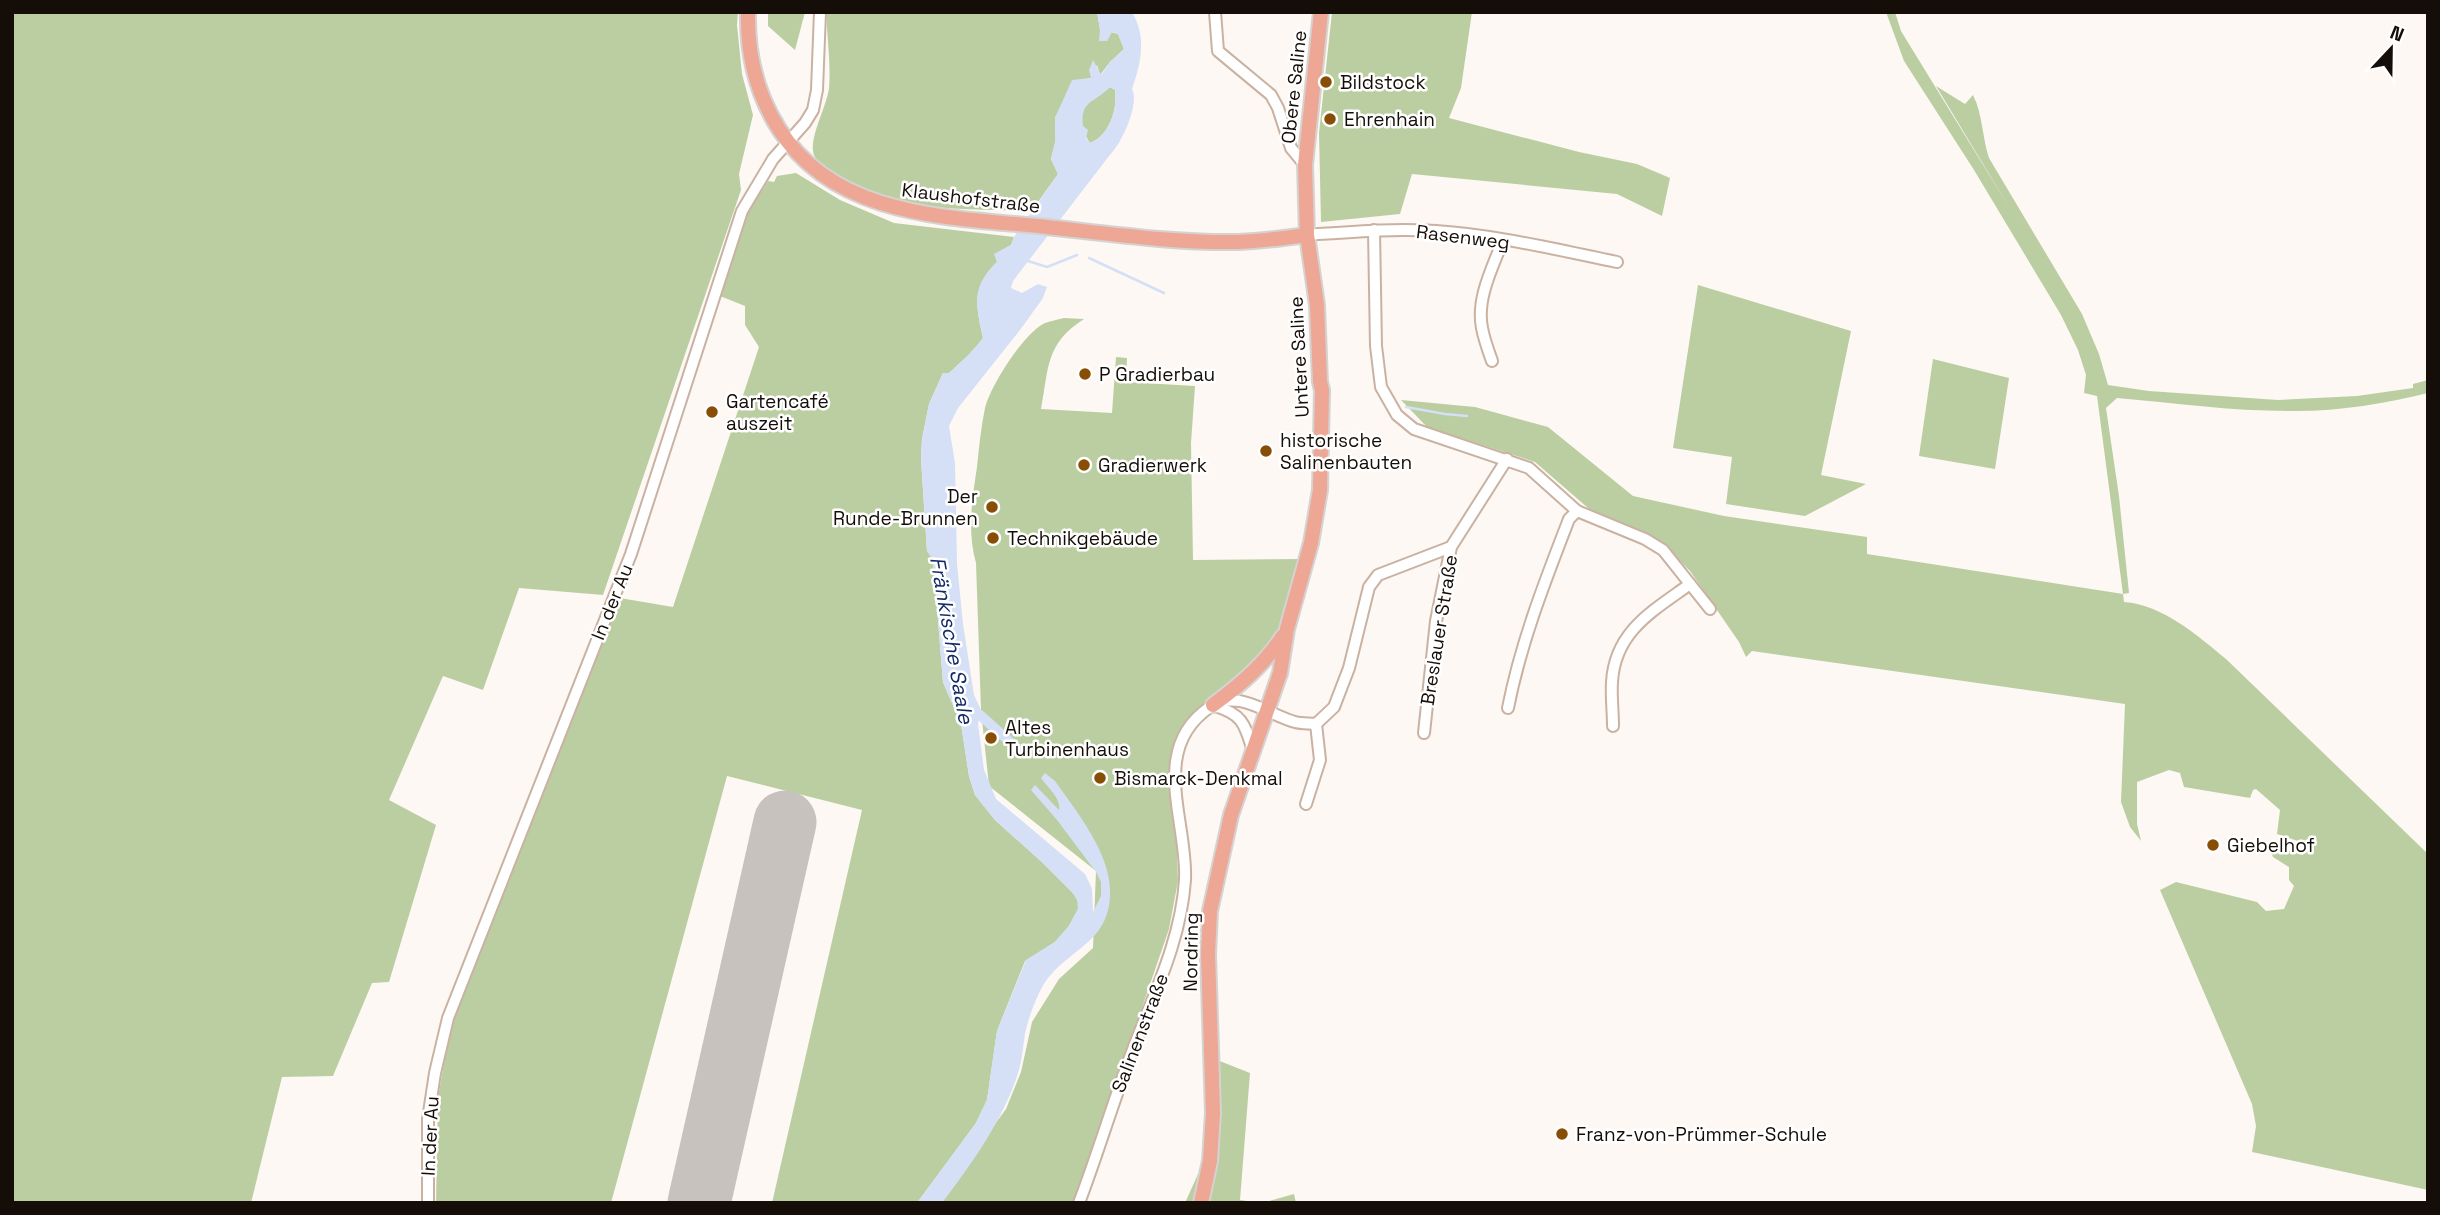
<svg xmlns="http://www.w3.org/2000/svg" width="2440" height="1215" viewBox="0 0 2440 1215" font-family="'Space Grotesk',sans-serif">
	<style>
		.green { fill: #bbcea1 }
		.water { fill: #d5dff5; fill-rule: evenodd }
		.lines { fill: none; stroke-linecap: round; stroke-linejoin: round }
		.stream { stroke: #d5dff5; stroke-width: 2.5 }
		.canal { stroke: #d5dff5; stroke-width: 10 }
		.runway { stroke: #c8c2be; stroke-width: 63 }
		.minor-casing { stroke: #cab2a2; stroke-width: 14 }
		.major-casing { stroke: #d5d3d2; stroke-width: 18 }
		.minor { stroke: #fff; stroke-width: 10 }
		.major { stroke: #eea695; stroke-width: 14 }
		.poi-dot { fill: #884e06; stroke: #fff; stroke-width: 2.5 }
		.labels { text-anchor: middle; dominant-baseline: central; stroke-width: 5; stroke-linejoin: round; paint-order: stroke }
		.poi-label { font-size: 19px; fill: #150d07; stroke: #fff; text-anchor: start }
		.street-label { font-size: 19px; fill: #150d07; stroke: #fff }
		.water-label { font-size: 21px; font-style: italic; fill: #132b67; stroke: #fff }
	</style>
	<rect width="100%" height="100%" fill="#fdf8f4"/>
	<!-- green -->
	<g class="green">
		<polygon points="12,12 738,12 737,25 742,74 753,115 739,174 741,190 603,595 519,588 483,690 443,676 389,800 436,825 389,982 372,983 333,1076 282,1077 251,1203 12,1203"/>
		<polygon points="768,12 805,12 795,50 768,26"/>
		<path d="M826,12H1097L1100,29L1107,41L1111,32L1118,34L1124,49L1110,62L1100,75L1097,65L1091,78L1073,81L1055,118V143L1051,159L1058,174L1033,209L1025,211C960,208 887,213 833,173C826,168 817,163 814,155C808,139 827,106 829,88C831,67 827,34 826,12Z"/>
		<polygon points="1332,12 1472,12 1461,88 1449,118 1579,152 1637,164 1670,178 1662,216 1617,194 1412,174 1400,214 1321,222 1319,133"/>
		<path d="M1886,12H1895L1901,31L2012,212L1936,86L1965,104L1973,95C1983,115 1982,137 1989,158L2082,314L2099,354L2108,385L2149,391L2278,400L2357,396L2413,388V384L2428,380V393C2383,404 2335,412 2289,411C2231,411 2174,403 2117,398L2106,408L2119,496L2129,593L2123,594L2124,602C2163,605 2197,635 2226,659L2428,854V1190L2252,1152L2256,1126L2252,1104L2160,890L2176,882L2257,902L2266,911L2284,909L2294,886L2289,880V867L2273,857L2267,844L2303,855L2307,844L2277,834L2280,810L2256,789L2253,790L2250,798L2184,787L2180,773L2169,770L2137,782V824L2141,841L2130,827L2121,802L2125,704L1752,651L1746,657L1739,642L1690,571L1661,542L1595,514L1535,462L1427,427L1401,400L1475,407L1548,427L1633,496L1724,516L1867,537V554L2123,594L2097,396L2084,393L2086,375L2078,350L2061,315L1974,170L1904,61Z"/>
		<path d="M1110,87L1115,90C1118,109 1109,136 1090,143C1083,133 1077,114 1086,104C1091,99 1102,95 1110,87Z"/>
		<path d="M796,173L840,200L894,223L1014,237L1011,245L995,254L997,262C971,288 976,305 983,338C973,352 961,362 949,373H943L929,404L922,439L921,459L927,551L933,559L943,682L961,724L969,776L975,795L995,820L1044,864L1072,892L1078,900V909L1069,926L1055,942L1025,961L997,1031L987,1100L976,1123L917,1203H772L862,810L727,776L611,1203H436L438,1098L450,1027L620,598L673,607L759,347L745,325V306L720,296L748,213L768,181L774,182L777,176Z"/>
		<polygon points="1698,285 1851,331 1821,475 1866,484 1805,516 1726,504 1732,457 1673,448"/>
		<path d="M1064,318L1084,319C1045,344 1049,368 1041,409L1112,413L1116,357L1127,358L1126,382L1195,386L1191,443L1193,560L1300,559L1274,650L1188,726L1175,779L1178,881L1169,929L1075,1203H937L1006,1109L1021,1072L1032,1022L1059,979L1093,948L1096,871L989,786L981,710L976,563C967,531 972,500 977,467C979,447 981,427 985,408C991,385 1022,336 1043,324C1049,321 1057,320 1064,318Z"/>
		<polygon points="1933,359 2009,378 1995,469 1919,456"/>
		<polygon points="1212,1058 1250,1073 1240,1200 1262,1203 1294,1194 1296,1203 1185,1203 1203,1163"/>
	</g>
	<!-- water -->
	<path class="water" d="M1097,12H1132C1147,37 1141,63 1132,89C1140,104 1121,145 1109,156L1013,281L1011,288L1022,293L1038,284L1047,287L1043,298L1020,330L958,408L949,426L955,463L957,564L963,624L974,695L981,710L978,724L984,770L996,799L1085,874L1092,889L1093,912L1101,896V882L1096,872L1057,820L1031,790L1035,785L1059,810C1061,798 1048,788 1041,778L1045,773L1055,781C1077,812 1111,854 1110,893C1110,944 1066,949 1044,984C1036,997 1028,1019 1025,1034C1023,1046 1022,1059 1019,1070C1004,1119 972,1163 942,1203H917L976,1123L987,1100L997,1031L1026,960L1055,942L1069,926L1078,909L1077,900L1072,892L1044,864L995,820L975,795L969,776L961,724L943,682L933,559L927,551L921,459L922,439L929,404L943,373H949C961,362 973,352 983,338C976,305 970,288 997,262L994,254L1011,245L1014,237L1058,174L1051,159L1055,142V118L1072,80L1091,78L1089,70L1093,60L1101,75L1110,62L1124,49L1118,34L1112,32L1107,41H1099L1100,29ZM1110,87L1115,90C1118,109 1109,136 1090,143L1086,138L1088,130L1083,126C1080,100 1095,103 1110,87Z"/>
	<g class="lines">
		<!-- stream -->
		<g class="stream">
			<polyline points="1089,258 1164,293"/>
			<polyline points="1028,261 1047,267 1077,255"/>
			<polyline points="1406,407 1445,414 1467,416"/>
		</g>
		<!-- canal -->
		<polyline class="canal" points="980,715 1019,750"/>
		<!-- runway -->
		<polyline class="runway" points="699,1203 785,822"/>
		<!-- minor casing -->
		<g class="minor-casing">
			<g id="minor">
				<polyline points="1215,12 1218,51 1271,95 1278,108 1291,148 1305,165"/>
				<polyline points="1374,230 1376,346 1381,387 1397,415 1414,429 1529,468 1577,511 1645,539 1663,550 1710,609"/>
				<path d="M1307,235C1350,232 1393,228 1436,231C1497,235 1558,250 1617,262"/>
				<path d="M1492,361C1488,350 1484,339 1482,328C1476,298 1493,267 1503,240"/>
				<path d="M1215,706C1243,714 1245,725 1253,751"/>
				<path d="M1508,708C1521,642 1545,581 1569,519L1577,511"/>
				<path d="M1613,726C1613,711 1611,696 1612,682C1615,631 1653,611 1690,584"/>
				<polyline points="1424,733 1436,621 1451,547 1507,459"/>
				<polyline points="1306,804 1320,760 1316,724"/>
				<polyline points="428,1203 428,1119 435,1073 448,1018 631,554 742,211 773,159 805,123 813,110 817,90 820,12"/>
				<path d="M1079,1203C1098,1153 1113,1102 1132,1052C1153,996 1181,941 1185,880C1188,822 1148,749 1210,707C1238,688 1268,715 1295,722C1302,724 1310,723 1316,724L1334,707L1349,668L1369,587L1378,575L1451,547"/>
			</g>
		</g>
		<!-- major casing -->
		<g class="major-casing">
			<g id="major">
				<path d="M748,12C747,54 756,93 779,129C836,219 952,217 1047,227C1111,234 1175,243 1238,242C1261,241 1285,238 1307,235"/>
				<path d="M1213,705C1240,685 1264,665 1283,636"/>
				<polyline points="1201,1203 1210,1161 1213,1113 1208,954 1210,911 1231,815 1280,673 1287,629 1311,543 1320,490 1322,390 1320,382 1317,305 1307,235 1305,165 1321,12"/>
			</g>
		</g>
		<!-- minor -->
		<use href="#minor" class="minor"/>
		<!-- major -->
		<use href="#major" class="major"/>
	</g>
	<!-- markers -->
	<g class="poi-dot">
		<circle cx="1326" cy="82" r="7"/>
		<circle cx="1330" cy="119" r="7"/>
		<circle cx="1085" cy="374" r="7"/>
		<circle cx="712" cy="412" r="7"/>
		<circle cx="1266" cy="451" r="7"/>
		<circle cx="1084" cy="465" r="7"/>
		<circle cx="992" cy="507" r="7"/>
		<circle cx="993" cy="538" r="7"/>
		<circle cx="991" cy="738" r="7"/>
		<circle cx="1100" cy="778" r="7"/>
		<circle cx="2213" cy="845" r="7"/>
		<circle cx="1562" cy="1134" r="7"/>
	</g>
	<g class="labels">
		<!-- poi labels -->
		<g class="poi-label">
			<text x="1340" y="82">Bildstock</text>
			<text x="1344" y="119">Ehrenhain</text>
			<text x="1099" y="374">P Gradierbau</text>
			<text x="726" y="401">Gartencafé<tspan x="726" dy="22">auszeit</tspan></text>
			<text x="1280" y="440">historische<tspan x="1280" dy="22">Salinenbauten</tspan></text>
			<text x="1098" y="465">Gradierwerk</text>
			<text x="978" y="496" text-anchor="end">Der<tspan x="978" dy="22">Runde-Brunnen</tspan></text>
			<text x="1007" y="538">Technikgebäude</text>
			<text x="1005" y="727">Altes<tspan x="1005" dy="22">Turbinenhaus</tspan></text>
			<text x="1114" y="778">Bismarck-Denkmal</text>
			<text x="2227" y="845">Giebelhof</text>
			<text x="1576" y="1134">Franz-von-Prümmer-Schule</text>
		</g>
		<!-- street labels -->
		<g class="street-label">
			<text transform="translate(1294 87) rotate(-84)">Obere Saline</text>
			<text transform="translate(971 198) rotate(7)">Klaushofstraße</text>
			<text transform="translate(1463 237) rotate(7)">Rasenweg</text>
			<text transform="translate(1299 357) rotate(-93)">Untere Saline</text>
			<text transform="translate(612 602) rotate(-68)">In der Au</text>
			<text transform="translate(1439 630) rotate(-81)">Breslauer Straße</text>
			<text transform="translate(1191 952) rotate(-89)">Nordring</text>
			<text transform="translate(1140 1033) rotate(-69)">Salinenstraße</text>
			<text transform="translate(430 1136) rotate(-87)">In der Au</text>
		</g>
		<!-- water labels -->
		<g class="water-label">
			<text transform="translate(952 640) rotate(80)">Fränkische Saale</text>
		</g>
	</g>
	<!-- border -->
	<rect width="2440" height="1215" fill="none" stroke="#150d07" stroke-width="28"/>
	<!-- north arrow -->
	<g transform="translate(2391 49) rotate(22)" stroke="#ffffff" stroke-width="5" paint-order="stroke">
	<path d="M0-5L12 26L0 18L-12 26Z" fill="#150d07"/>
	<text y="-10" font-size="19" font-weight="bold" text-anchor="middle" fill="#150d07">N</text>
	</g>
</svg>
